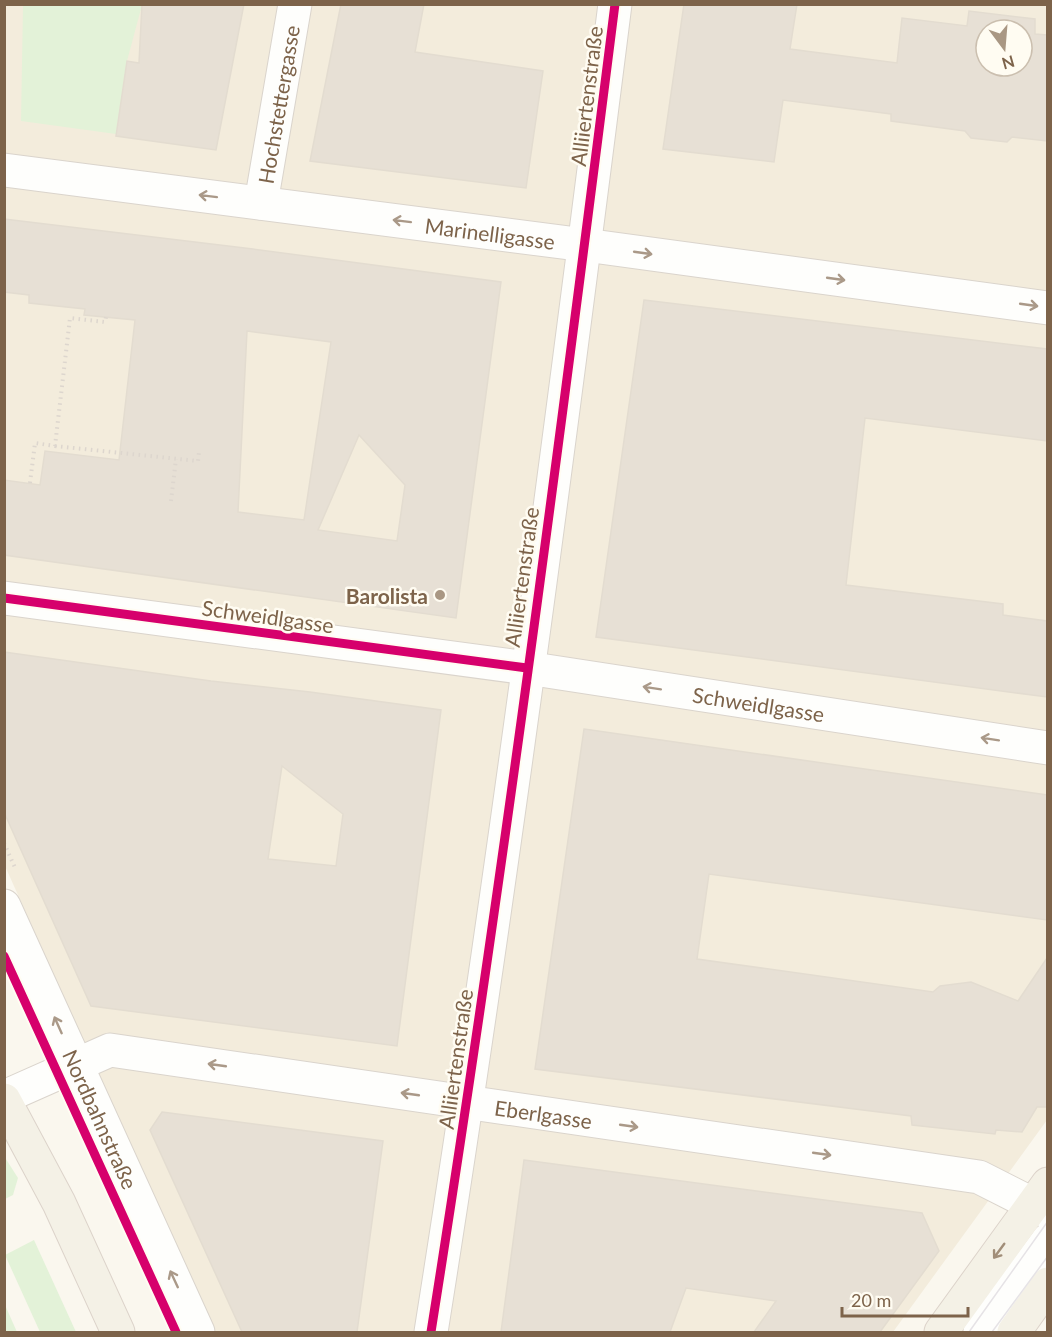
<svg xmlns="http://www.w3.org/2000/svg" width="1052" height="1337" viewBox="0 0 1052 1337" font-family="Lato,sans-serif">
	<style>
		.residential { fill: #f3ecdc; fill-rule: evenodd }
		.green { fill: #e3f2d8 }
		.building { fill: #e7e0d5; stroke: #e3dcd0; stroke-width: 1.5; fill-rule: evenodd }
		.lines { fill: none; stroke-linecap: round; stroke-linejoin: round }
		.minor-casing { stroke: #dad4cc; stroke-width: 35 }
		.major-casing { stroke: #dcd3ca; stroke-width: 35 }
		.path { stroke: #ddd6ce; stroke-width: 4; stroke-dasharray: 1.5 4.5; stroke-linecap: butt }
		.minor { stroke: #fefefc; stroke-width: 33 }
		.major { stroke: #f4f1e6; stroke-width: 33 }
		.tram { stroke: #e6e3e6; stroke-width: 1.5 }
		.cycleway-casing { stroke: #fffcf2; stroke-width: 13 }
		.cycleway { stroke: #d6006c; stroke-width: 9 }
		.oneway { stroke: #a98 }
		.oneway2 { stroke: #a18e79 }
		.poi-dot { fill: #a99783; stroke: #fffcf2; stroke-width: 2 }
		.labels { text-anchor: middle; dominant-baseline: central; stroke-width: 5; stroke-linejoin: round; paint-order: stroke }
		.street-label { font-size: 21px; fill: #7d634a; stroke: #fffcf2 }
		.poi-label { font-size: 21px; font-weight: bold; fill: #7d634a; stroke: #fffcf2; text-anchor: end }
	</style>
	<rect width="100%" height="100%" fill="#faf7ee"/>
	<!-- residential -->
	<path class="residential" d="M4,5H1047V1120L893,1332H214L5,866ZM986,30H1022V66H986Z"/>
	<!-- green -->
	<g class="green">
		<polygon points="23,5 142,5 127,61 116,134 21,121"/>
		<polygon points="4,1156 18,1178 13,1195 5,1199"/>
		<polygon points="34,1240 76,1332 40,1332 5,1255"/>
		<polygon points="4,1305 5,1305 17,1332 5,1332"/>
	</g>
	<!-- building -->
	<g class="building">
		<polygon points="142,4 244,4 216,150 116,136 127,61 139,63"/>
		<polygon points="341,4 424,4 415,52 543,71 526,188 310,161"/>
		<path d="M684,4H797L790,49L897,63L902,18L967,26L969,11L1035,19V34L1047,35V141L1012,137L1007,142L971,138L965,131L891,121V114L783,100L774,162L663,149ZM986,30H1022V66H986Z"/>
		<path d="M4,219L253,249L501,282L456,618L4,555V480L40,485L45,451L119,460L135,320L84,315L85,309L29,303V295L4,292ZM247,331L331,342L304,520L238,512ZM359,435L405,485L397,541L318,530Z"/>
		<polygon points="644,300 1047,349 1047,441 865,418 846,585 1003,604 1003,615 1047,621 1047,697 596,637"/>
		<path d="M4,652L211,681L310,692L441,710L397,1046L91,1006L4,812ZM282,766L343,814L336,866L268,859Z"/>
		<polygon points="584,729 1047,795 1047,920 709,874 697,959 933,992 940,986 971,982 1018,1001 1047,958 1047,1107 1037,1107 1022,1132 996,1130 995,1134 912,1125 911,1116 535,1069"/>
		<polygon points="162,1112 383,1141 357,1332 242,1332 150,1130"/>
		<polygon points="524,1160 922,1213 939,1251 880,1332 754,1332 776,1301 686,1288 670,1332 501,1332"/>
	</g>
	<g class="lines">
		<!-- minor casing -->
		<g class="minor-casing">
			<g id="minor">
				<path id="s1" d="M4,170L585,245L1048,308"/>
				<path id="s2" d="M261,203L295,4"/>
				<path id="s3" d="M4,598L527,668L1048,748"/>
				<path id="s4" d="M4,906L198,1332"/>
				<path id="s5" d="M4,1097L110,1050L979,1177L1048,1212"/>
				<path d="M431,1332C501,891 559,448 615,4"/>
				<polyline points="980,1332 1048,1240"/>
			</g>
		</g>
		<!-- major casing -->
		<g class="major-casing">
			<g id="major">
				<polyline points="4,1100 59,1203 118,1332"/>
				<polyline points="941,1332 1048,1184"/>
				<polyline points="1014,1332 1048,1284"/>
			</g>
		</g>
		<!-- path -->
		<g class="path">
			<polyline points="55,446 198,461 199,452"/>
			<polyline points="30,483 35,443 55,446 70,318 105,322 106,317"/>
			<polyline points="171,501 176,459"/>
			<polyline points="4,843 16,870"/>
		</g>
		<!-- minor -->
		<use href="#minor" class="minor"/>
		<!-- major -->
		<use href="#major" class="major"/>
		<!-- tram -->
		<g class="tram">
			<polyline points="969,1332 1048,1221"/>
			<polyline points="992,1332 1048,1256"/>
		</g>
		<!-- cycleway casing -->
		<g class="cycleway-casing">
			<g id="cycleway">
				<polyline points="4,598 527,668"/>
				<polyline points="4,956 176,1332"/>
				<path d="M431,1332C501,891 559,448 615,4"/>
			</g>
		</g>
		<!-- cycleway -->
		<use href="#cycleway" class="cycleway"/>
	</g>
	<!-- one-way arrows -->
	<defs><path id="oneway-shaft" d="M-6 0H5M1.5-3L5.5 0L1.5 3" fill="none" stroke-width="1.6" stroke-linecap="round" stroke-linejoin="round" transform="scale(1.5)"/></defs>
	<g class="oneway">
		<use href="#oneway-shaft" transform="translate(208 196) rotate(-173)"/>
		<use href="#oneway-shaft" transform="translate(402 221) rotate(-173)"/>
		<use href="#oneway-shaft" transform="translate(643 253) rotate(8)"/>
		<use href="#oneway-shaft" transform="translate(836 279) rotate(8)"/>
		<use href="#oneway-shaft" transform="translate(1029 305) rotate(8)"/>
		<use href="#oneway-shaft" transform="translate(652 688) rotate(-171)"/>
		<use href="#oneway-shaft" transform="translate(990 739) rotate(-171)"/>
		<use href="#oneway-shaft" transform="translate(58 1025) rotate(-114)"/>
		<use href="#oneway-shaft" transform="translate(217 1065) rotate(-172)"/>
		<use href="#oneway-shaft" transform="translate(410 1094) rotate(-172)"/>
		<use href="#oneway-shaft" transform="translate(629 1126) rotate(8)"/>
		<use href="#oneway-shaft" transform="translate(822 1154) rotate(8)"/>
		<use href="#oneway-shaft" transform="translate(174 1279) rotate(-115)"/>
	</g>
	<use class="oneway2" href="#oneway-shaft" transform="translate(999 1251) rotate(126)"/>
	<!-- markers -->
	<circle class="poi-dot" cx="440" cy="595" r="6"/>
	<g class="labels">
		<!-- street labels -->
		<g class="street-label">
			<text transform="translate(586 96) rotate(-83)">Alliiertenstraße</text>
			<text stroke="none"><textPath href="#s2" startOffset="100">Hochstettergasse</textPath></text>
			<text stroke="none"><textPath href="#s1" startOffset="490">Marinelligasse</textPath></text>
			<text transform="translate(521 577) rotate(-82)">Alliiertenstraße</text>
			<text transform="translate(268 616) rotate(8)">Schweidlgasse</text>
			<text stroke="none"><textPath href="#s3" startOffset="762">Schweidlgasse</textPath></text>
			<text transform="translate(455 1059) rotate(-82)">Alliiertenstraße</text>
			<text stroke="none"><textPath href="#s5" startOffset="554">Eberlgasse</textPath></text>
			<text stroke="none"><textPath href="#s4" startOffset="234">Nordbahnstraße</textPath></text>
		</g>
		<!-- poi labels -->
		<g class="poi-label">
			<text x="428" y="595">Barolista</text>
		</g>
	</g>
	<!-- border -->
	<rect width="1052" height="1337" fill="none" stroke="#7d634a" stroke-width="12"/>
	<!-- north arrow -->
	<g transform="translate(1004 48) rotate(164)"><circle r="28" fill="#fffcf2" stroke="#cbbfaf" stroke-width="1.5"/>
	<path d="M0-4.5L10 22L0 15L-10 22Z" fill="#a99783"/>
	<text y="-9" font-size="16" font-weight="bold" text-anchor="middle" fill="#7d634a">N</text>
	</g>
	<!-- scale -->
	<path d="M842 1307v9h126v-9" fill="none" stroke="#7d634a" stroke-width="3"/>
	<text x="851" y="1307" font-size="18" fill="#7d634a" stroke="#fffcf2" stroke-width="4.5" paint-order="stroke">20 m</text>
</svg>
